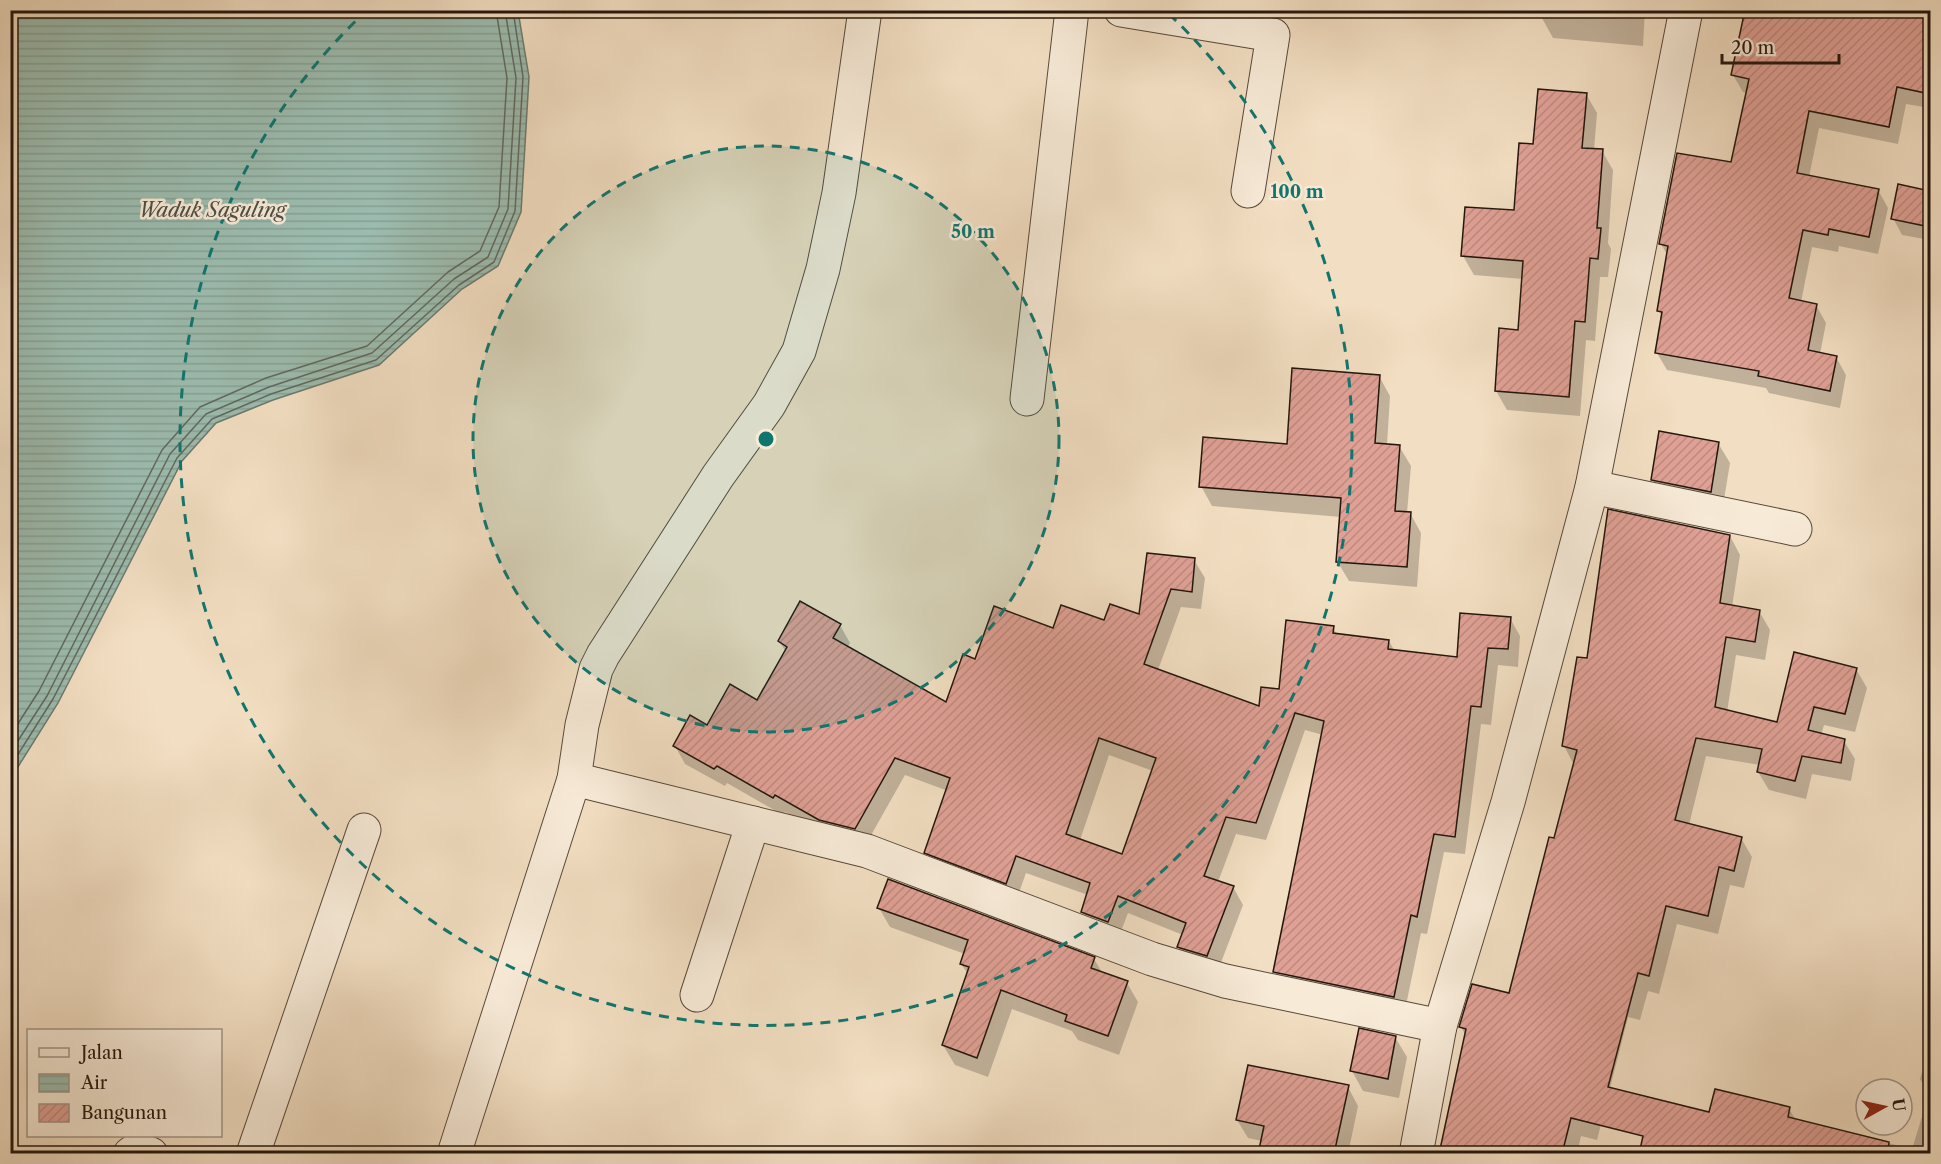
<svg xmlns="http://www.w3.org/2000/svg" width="1941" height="1164" viewBox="0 0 1941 1164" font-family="'Libre Caslon Text',serif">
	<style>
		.water { fill: url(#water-rules); stroke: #6c7a6e; stroke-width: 1.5 }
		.shadow { fill: #0003; fill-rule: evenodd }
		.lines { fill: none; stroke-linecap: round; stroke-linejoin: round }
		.shore { stroke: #60695e; stroke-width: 1.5 }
		.building { fill: url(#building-hatch); stroke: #24160d; stroke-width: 1.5; fill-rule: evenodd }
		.minor-casing { stroke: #58483a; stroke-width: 35 }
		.minor { stroke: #f7ead7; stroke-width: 33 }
		.ring { fill: none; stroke: #0f766e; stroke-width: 3; stroke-dasharray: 10 8 }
		.labels { text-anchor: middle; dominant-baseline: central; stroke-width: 5; stroke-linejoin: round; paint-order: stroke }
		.water-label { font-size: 20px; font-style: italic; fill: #4e5046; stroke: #f7ead7 }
		.centre { fill: #0f766e; stroke: #f7ead7; stroke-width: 3 }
		.ring-label { font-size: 18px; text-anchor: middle; font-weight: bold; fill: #0f766e; stroke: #f7ead7; stroke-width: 5; stroke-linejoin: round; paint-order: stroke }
	</style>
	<defs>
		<pattern id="water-rules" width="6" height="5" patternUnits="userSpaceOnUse" patternTransform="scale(1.5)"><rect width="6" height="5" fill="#9cbcaf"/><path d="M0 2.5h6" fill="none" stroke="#86a195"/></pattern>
		<pattern id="building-hatch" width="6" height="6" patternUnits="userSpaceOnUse" patternTransform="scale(1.5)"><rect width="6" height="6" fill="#dfa095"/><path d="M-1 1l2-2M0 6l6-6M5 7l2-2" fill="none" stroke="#bf897f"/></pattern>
	</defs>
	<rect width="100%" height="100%" fill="#f2dec2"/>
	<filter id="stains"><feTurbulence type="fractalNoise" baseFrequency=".00333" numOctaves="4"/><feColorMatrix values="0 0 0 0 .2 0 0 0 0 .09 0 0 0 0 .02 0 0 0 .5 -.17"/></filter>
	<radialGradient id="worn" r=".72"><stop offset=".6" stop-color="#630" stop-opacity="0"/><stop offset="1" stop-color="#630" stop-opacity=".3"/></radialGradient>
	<!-- water -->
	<polygon class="water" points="11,10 518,11 529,77 521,212 498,266 462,289 379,365 273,400 216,423 182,461 58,703 11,778"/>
	<!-- shadow -->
	<g class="shadow">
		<polygon points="1543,10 1645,10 1643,46 1553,38 1542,18"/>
		<polygon points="1746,10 1930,10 1930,108 1906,104 1898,144 1819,128 1809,177 1878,190 1888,208 1878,254 1839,246 1838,252 1812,247 1801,302 1816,305 1826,323 1820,354 1836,357 1846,375 1840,408 1769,393 1766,388 1667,370 1657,353 1663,318 1659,311 1668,256 1661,244 1733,164 1748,93 1743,92 1733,75"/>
		<polygon points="1586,94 1597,113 1594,150 1602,151 1613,170 1608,243 1611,249 1608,277 1600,277 1595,341 1586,340 1580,416 1507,410 1496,391 1519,331 1523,279 1474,275 1463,256 1515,212 1535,145"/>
		<polygon points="1899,186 1930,192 1930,240 1902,235 1893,218"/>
		<polygon points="1379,376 1390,396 1387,445 1399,446 1411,466 1407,513 1410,513 1421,533 1417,587 1349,581 1337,561 1341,517 1212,506 1201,486 1288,446"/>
		<polygon points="1718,443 1730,463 1722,512 1664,500 1653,480"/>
		<polygon points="1730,536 1740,555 1732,607 1759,611 1770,630 1765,660 1736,655 1727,712 1778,724 1856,669 1867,688 1855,732 1824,725 1821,735 1844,741 1855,759 1851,781 1812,774 1806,799 1769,790 1758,772 1760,765 1706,756 1689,825 1741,838 1752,857 1744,888 1730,885 1718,934 1677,924 1659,994 1648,991 1640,1020 1628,1017 1597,1140 1581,1136 1577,1154 1441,1153 1466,1036 1461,1027 1510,995 1574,765 1564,746 1588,660"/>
		<path d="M1194,560L1205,578L1201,609L1181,607L1158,670L1260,708L1280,691L1333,627L1337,635L1389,641L1395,652L1458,658L1510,618L1520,636L1518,667L1498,665L1491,725L1481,724L1465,854L1444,852L1427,934L1421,933L1404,1015L1285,990L1274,972L1323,735L1305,730L1266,840L1236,834L1218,882L1233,887L1243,905L1217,973L1189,965L1179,947L1183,935L1128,913L1118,939L1093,930L1083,912L1088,895L1026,873L1016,901L936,870L926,852L948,791L905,775L865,846L831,838L785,812L783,815L727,783L725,786L685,764L675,746L758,702L786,652L779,641L840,625L850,643L847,648L947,704L976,661L1054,630L1140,616ZM1109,755L1153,771L1123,856L1080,840Z"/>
		<polygon points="879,908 1094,959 1103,974 1127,983 1138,1002 1119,1055 1078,1040 1072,1031 1012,1009 988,1077 955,1065 943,1045 968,974 961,964 965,954 890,927"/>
		<polygon points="1395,1037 1407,1057 1399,1098 1363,1091 1352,1071"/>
		<polygon points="1930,1046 1930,1154 1641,1154 1710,1114 1789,1109 1796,1120 1912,1149 1929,1094 1920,1079"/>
		<polygon points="1348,1087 1358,1106 1348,1154 1260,1154 1262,1141 1248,1138 1237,1120"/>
	</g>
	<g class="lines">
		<!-- shore -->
		<g class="shore">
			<polyline points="10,736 39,691 162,450 200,407 266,378 367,346 448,272 480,251 499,207 507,78 496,10"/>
			<polyline points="10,753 47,696 170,454 206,414 269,387 372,353 454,279 488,257 508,209 516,78 505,10"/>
			<polyline points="10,767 53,699 177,458 212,419 271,394 376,360 459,285 494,262 515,211 523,77 513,10"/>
		</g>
	</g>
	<!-- building -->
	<g class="building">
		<polygon points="1745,10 1930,10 1930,94 1897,87 1889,127 1809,111 1797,173 1879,189 1869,237 1829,229 1828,235 1803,230 1789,298 1817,304 1808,350 1837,356 1830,391 1758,376 1759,371 1655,353 1662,312 1657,311 1668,246 1659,244 1677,153 1731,162 1749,79 1731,75"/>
		<polygon points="1538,89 1587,93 1582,148 1603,149 1597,228 1601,228 1598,259 1590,258 1585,322 1575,321 1569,397 1495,391 1499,328 1518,330 1523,261 1461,256 1465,207 1514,210 1519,143 1533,144"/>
		<polygon points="1898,184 1930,191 1930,227 1891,219"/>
		<polygon points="1292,368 1380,375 1375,443 1400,445 1395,511 1411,512 1407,567 1336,562 1341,498 1199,487 1203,437 1287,444"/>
		<polygon points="1659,431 1719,442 1711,492 1651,480"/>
		<polygon points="1608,509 1730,535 1720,603 1760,610 1755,642 1726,637 1715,707 1777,722 1794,652 1857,668 1845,714 1814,707 1808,730 1845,739 1841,763 1802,756 1795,781 1757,772 1762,749 1696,738 1675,820 1742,837 1734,871 1719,867 1708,916 1666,906 1649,976 1638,973 1608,1087 1709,1112 1715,1089 1790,1107 1788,1117 1889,1142 1888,1154 1639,1154 1643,1136 1571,1118 1562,1154 1439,1154 1466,1029 1459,1027 1472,984 1509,993 1549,837 1554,838 1577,750 1562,746 1577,657 1587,658"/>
		<path d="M1147,553L1195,558L1192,592L1171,589L1144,664L1259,706L1261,687L1279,689L1286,620L1334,626L1333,633L1389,640L1388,649L1457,657L1460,613L1511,617L1508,649L1488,648L1481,707L1471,706L1455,837L1434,834L1417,917L1411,915L1394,997L1273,972L1324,721L1295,713L1256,823L1226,817L1204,876L1234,886L1207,956L1177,947L1186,923L1118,896L1108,922L1081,912L1090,883L1016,856L1006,884L924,853L950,778L895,758L855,829L819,820L775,795L773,798L717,766L714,769L673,746L690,715L707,725L730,684L757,700L787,647L778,641L800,601L841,624L833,638L946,702L963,654L975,659L994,606L1053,628L1061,605L1104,620L1110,604L1139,614ZM1099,738L1156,758L1122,854L1066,834Z"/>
		<polygon points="888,879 1095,957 1091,968 1128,981 1108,1036 1065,1021 1067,1015 1001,990 977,1058 942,1045 969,967 960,964 968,940 877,908"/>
		<polygon points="1359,1028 1396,1036 1388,1079 1350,1071"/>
		<polygon points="1248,1065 1349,1085 1334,1154 1258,1154 1264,1126 1236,1120"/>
	</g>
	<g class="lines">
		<!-- minor casing -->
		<g class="minor-casing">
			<g id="minor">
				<polyline points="1121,10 1273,35 1248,191"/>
				<polyline points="1027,399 1072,10"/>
				<polyline points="1592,487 1795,529"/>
				<polyline points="574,779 867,851 1152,959 1225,981 1440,1026"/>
				<polyline points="697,995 753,823"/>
				<polyline points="130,1154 137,1149 151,1154"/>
				<polyline points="253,1154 364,830"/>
				<polyline points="454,1154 574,779 582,725 596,669 603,655 718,476 769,405 799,351 823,269 839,193 865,10"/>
				<polyline points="1416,1154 1440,1026 1508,802 1592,487 1686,10"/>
			</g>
		</g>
		<!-- minor -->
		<use href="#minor" class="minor"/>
	</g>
	<!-- distance rings -->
	<circle cx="766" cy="439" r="293" fill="#0f766e" fill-opacity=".12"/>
	<g class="ring">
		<circle cx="766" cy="439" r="293"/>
		<path d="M1169 14A586 586 0 1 1 363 14"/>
	</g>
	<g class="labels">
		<!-- water labels -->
		<g class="water-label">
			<text x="212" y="210">Waduk Saguling</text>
		</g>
	</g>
	<circle cx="766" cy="439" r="9" class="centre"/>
	<g class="ring-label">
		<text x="1297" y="198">100 m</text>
		<text x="973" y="238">50 m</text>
	</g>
	<!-- margin -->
	<rect width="1941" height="1164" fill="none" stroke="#f2dec2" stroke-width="36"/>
	<rect x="12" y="12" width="1917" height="1140" fill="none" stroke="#24160d" stroke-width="3"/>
	<rect x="18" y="18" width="1905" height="1128" fill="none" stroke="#24160d" stroke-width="1.5"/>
	<!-- legend -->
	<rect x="27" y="1029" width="195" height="108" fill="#f7ead7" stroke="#a39586" stroke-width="1.5"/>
	<rect x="39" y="1048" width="30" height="9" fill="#f7ead7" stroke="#a39586" stroke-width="1.5"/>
	<text x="81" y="1059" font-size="18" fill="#24160d">Jalan</text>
	<rect x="39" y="1074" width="30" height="18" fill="url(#water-rules)" stroke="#a39586" stroke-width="1.5"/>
	<text x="81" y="1089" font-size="18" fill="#24160d">Air</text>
	<rect x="39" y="1104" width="30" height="18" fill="url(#building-hatch)" stroke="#a39586" stroke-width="1.5"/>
	<text x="81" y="1119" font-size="18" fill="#24160d">Bangunan</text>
	<!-- north arrow -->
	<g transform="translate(1884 1107) rotate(82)"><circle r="28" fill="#f7ead7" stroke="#a39586" stroke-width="1.5"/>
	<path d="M0-4.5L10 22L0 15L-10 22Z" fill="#8f2418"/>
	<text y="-9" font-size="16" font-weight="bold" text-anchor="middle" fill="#24160d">U</text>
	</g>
	<!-- scale -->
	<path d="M1722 54v9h117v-9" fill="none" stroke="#24160d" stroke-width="3"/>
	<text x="1731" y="54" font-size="18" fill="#24160d" stroke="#f7ead7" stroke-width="4.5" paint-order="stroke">20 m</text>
	<rect width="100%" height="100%" filter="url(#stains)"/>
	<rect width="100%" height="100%" fill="url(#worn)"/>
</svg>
